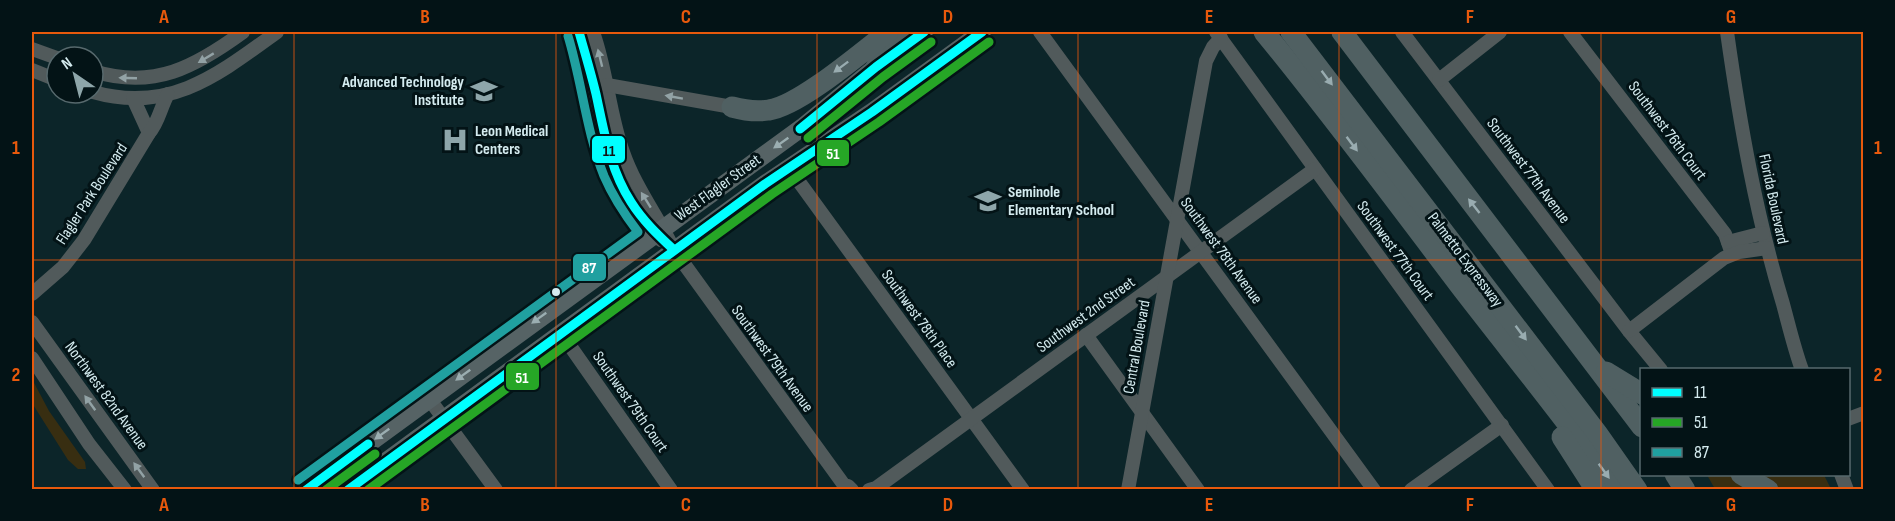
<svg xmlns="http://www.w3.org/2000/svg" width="1895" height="521" viewBox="0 0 1895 521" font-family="'Sofia Sans Condensed',sans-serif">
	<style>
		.green { fill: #382e11 }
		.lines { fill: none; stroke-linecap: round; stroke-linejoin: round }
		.minor { stroke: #515a5b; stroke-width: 14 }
		.major { stroke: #566365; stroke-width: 18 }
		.highway { stroke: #506062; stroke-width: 21 }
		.bus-1-casing { stroke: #031316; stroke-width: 14 }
		.bus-2-casing { stroke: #031316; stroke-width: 14 }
		.bus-3-casing { stroke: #031316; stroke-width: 14 }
		.bus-1 { stroke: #0ff; stroke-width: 9 }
		.bus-2 { stroke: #26a626; stroke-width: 9 }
		.bus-3 { stroke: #20a0a0; stroke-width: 9 }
		.oneway { fill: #92a2a5 }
		.oneway2 { fill: #99acb0 }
		.oneway3 { fill: #9baeb1 }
		.grid { fill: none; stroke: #e8590c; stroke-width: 1.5; stroke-opacity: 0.55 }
		.bus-dot { fill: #d4ebef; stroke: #031316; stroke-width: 2 }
		.labels { text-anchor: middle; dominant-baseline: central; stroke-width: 6; stroke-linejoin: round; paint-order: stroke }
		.poi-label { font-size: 16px; font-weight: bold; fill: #d4ebef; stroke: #031316; text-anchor: start }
		.street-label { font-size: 16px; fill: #d4ebef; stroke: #031316 }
		.line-badge { stroke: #031316; stroke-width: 2 }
		.badge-label { font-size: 16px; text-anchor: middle; font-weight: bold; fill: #fff }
		.pale-badge-label { font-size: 16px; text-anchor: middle; font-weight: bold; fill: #111 }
		.neatline { fill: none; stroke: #e8590c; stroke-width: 2 }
		.grid-label { font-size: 20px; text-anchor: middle; font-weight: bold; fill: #e8590c }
	</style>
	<rect width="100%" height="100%" fill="#0c2529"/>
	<!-- green -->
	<g class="green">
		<polygon points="32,379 49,411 85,462 86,469 78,469 68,460 32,403"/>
		<polygon points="1707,475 1733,475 1760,489 1715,489"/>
		<polygon points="1755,475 1824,475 1830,487 1833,489 1781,489"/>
	</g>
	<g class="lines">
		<!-- minor -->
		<g class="minor">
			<path d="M579,32C601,94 598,153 637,211C644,221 651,232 661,240"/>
			<path d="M593,32C607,71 609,113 623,152C635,187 658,217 674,250L844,485L848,486L852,490"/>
			<polyline points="1040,32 1374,490"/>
			<polyline points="1216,32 1548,490"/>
			<polyline points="1402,32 1629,331 1661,370"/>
			<polyline points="1570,32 1725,234 1732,254"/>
			<path d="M1727,32C1740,124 1756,215 1783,304C1789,326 1794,348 1802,370"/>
			<polyline points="32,49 57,58"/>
			<polyline points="32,70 57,80"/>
			<path d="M93,71C154,90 195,67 243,32"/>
			<polyline points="1439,80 1500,32"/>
			<polyline points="607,85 732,107"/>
			<path d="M93,92C170,114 219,74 277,32"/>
			<polyline points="133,98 149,133"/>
			<polyline points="789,168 1023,490"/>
			<polyline points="1728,242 1763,233"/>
			<path d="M32,294L63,267L84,240L149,133C158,124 161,106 168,94"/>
			<polyline points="32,322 153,490"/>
			<polyline points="1629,331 1724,258 1739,252 1767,248"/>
			<polyline points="561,333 671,490"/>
			<polyline points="1086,335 1198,490"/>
			<polyline points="32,358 89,444 125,490"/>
			<polyline points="430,400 496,490"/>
			<polyline points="1848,419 1864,413"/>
			<polyline points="1841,474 1847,490"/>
			<polyline points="869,490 876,488 1315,169"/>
			<polyline points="1128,490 1206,61 1213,47 1221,38"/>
			<polyline points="1411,490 1502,425"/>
		</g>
		<!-- major -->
		<g class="major">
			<polyline points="305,490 804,126 876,67 924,32"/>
			<polyline points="347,490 765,184 872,112 982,32"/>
		</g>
		<!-- highway -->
		<g class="highway">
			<path d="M1264,32C1333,116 1398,204 1464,291C1515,357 1568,422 1617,490"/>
			<polyline points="1291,32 1597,433 1637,490"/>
			<polyline points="1342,32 1642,427"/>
			<polyline points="876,67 907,32"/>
			<path d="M732,107C743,110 757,112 769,110C799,106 862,52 888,32"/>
			<polyline points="1606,372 1642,394"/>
			<polyline points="1562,437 1596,490"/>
			<polyline points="1675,474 1685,490"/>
			<polyline points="1741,474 1768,490"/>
		</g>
		<!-- bus-1 casing -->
		<g class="bus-1-casing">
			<g id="bus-1">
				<path d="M579,32C585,53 591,73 596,94C604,131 610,170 631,202C643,221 658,235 674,250"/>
				<polyline points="800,129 876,67 924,32"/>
				<polyline points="306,490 368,444"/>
				<polyline points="348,490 765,184 872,112 982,32"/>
			</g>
		</g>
		<!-- bus-2 casing -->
		<g class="bus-2-casing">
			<g id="bus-2">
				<polyline points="808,138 883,77 931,42"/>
				<polyline points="326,490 375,454"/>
				<polyline points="368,490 772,194 879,122 989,42"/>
			</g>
		</g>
		<!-- bus-3 casing -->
		<g class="bus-3-casing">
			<path id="bus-3" d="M298,480L638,232C625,215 613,197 604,176C586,131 582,82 568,36"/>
		</g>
		<!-- bus-1 -->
		<use href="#bus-1" class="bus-1"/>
		<!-- bus-2 -->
		<use href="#bus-2" class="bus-2"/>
		<!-- bus-3 -->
		<use href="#bus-3" class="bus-3"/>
	</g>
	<!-- one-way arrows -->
	<defs><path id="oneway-solid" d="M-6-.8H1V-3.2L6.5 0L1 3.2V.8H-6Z" transform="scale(1.5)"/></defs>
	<g class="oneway">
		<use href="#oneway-solid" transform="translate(206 58) rotate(149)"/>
		<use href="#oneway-solid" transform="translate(600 58) rotate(-104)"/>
		<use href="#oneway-solid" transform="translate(128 78) rotate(-178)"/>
		<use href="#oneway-solid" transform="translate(674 97) rotate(-170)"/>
		<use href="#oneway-solid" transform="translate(646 200) rotate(-122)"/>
		<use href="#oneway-solid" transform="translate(90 403) rotate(-126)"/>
		<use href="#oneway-solid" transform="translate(139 470) rotate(-126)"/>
	</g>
	<g class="oneway2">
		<use href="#oneway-solid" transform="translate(841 67) rotate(143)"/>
		<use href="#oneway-solid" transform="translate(1327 78) rotate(53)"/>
		<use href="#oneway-solid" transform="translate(1352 144) rotate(53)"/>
		<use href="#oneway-solid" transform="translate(1474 206) rotate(-128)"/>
		<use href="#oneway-solid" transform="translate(1521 333) rotate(53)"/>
		<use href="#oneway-solid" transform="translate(1604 471) rotate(54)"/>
	</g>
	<g class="oneway3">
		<use href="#oneway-solid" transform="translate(781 143) rotate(145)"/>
		<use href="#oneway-solid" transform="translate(539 318) rotate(144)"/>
		<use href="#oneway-solid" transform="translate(463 375) rotate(144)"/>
		<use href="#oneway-solid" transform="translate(382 434) rotate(144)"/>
	</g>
	<!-- grid -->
	<path class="grid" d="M294,32V490M556,32V490M817,32V490M1078,32V490M1339,32V490M1601,32V490M32,260H1864"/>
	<!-- icons -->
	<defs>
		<g id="school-bare" transform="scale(2.07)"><path d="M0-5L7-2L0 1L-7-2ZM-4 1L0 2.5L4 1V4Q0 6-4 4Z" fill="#8ea6aa" stroke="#031316" stroke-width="2.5" paint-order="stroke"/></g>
		<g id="hospital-bare" transform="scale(2.07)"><path d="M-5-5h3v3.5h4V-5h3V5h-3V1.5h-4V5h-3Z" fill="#8ea6aa" stroke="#031316" stroke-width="2.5" paint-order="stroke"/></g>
	</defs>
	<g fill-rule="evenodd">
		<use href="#school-bare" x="484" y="91"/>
		<use href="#hospital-bare" x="455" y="140"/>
		<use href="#school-bare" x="988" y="201"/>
	</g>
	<!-- markers -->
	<circle class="bus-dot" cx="556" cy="292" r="5"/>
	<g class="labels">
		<!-- poi labels -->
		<g class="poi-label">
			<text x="464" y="82" text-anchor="end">Advanced Technology<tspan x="464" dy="18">Institute</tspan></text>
			<text x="475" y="131">Leon Medical<tspan x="475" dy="18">Centers</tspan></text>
			<text x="1008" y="192">Seminole<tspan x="1008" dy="18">Elementary School</tspan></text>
		</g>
		<!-- street labels -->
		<g class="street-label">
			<text transform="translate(1667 131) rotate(53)">Southwest 76th Court</text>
			<text transform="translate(1528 171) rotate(53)">Southwest 77th Avenue</text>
			<text transform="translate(718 188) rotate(-36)">West Flagler Street</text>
			<text transform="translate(92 194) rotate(-57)">Flagler Park Boulevard</text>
			<text transform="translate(1773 199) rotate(78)">Florida Boulevard</text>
			<text transform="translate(1221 251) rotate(54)">Southwest 78th Avenue</text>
			<text transform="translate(1395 251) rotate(54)">Southwest 77th Court</text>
			<text transform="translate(1465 260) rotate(53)">Palmetto Expressway</text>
			<text transform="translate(1086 315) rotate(-36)">Southwest 2nd Street</text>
			<text transform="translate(919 319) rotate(54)">Southwest 78th Place</text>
			<text transform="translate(1137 347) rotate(-80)">Central Boulevard</text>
			<text transform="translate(772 359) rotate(54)">Southwest 79th Avenue</text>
			<text transform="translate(106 396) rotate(54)">Northwest 82nd Avenue</text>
			<text transform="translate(630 402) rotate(55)">Southwest 79th Court</text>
		</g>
	</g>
	<g class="line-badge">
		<rect x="591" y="135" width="35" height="29" rx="6" fill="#0ff"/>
		<rect x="816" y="139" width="34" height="28" rx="6" fill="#26a626"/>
		<rect x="572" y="253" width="35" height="29" rx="6" fill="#20a0a0"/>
		<rect x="505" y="362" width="35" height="29" rx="6" fill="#26a626"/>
	</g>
	<g class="badge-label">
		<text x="833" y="159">51</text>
		<text x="589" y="273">87</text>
		<text x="522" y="383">51</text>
	</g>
	<g class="pale-badge-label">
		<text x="609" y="156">11</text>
	</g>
	<!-- border -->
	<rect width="1895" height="521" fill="none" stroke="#031316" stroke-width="66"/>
	<!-- legend -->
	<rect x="1640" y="368" width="210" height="108" fill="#031316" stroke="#57696d" stroke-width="1.5"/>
	<rect x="1652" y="388" width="30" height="9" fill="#00ffff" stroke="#57696d" stroke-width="1.5"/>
	<text x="1694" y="398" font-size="18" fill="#d4ebef">11</text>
	<rect x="1652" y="418" width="30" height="9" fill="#26a626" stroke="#57696d" stroke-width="1.5"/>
	<text x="1694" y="428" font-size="18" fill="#d4ebef">51</text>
	<rect x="1652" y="448" width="30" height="9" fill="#20a0a0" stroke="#57696d" stroke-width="1.5"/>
	<text x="1694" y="458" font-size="18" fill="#d4ebef">87</text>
	<!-- north arrow -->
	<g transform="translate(75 75) rotate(325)"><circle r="28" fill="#031316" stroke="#57696d" stroke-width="1.5"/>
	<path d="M0-4.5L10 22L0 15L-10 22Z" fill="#8ea6aa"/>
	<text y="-9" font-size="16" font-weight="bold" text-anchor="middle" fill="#d4ebef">N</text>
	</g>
	<rect x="33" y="33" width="1829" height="455" class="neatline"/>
	<g class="grid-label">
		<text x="164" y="23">A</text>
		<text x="425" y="23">B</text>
		<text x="686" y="23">C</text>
		<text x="948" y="23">D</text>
		<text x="1209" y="23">E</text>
		<text x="1470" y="23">F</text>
		<text x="1731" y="23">G</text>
		<text x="16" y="154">1</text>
		<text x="1878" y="154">1</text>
		<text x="16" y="381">2</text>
		<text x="1878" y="381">2</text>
		<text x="164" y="511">A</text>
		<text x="425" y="511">B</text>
		<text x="686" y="511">C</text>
		<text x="948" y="511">D</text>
		<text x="1209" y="511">E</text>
		<text x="1470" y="511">F</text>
		<text x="1731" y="511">G</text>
	</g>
</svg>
